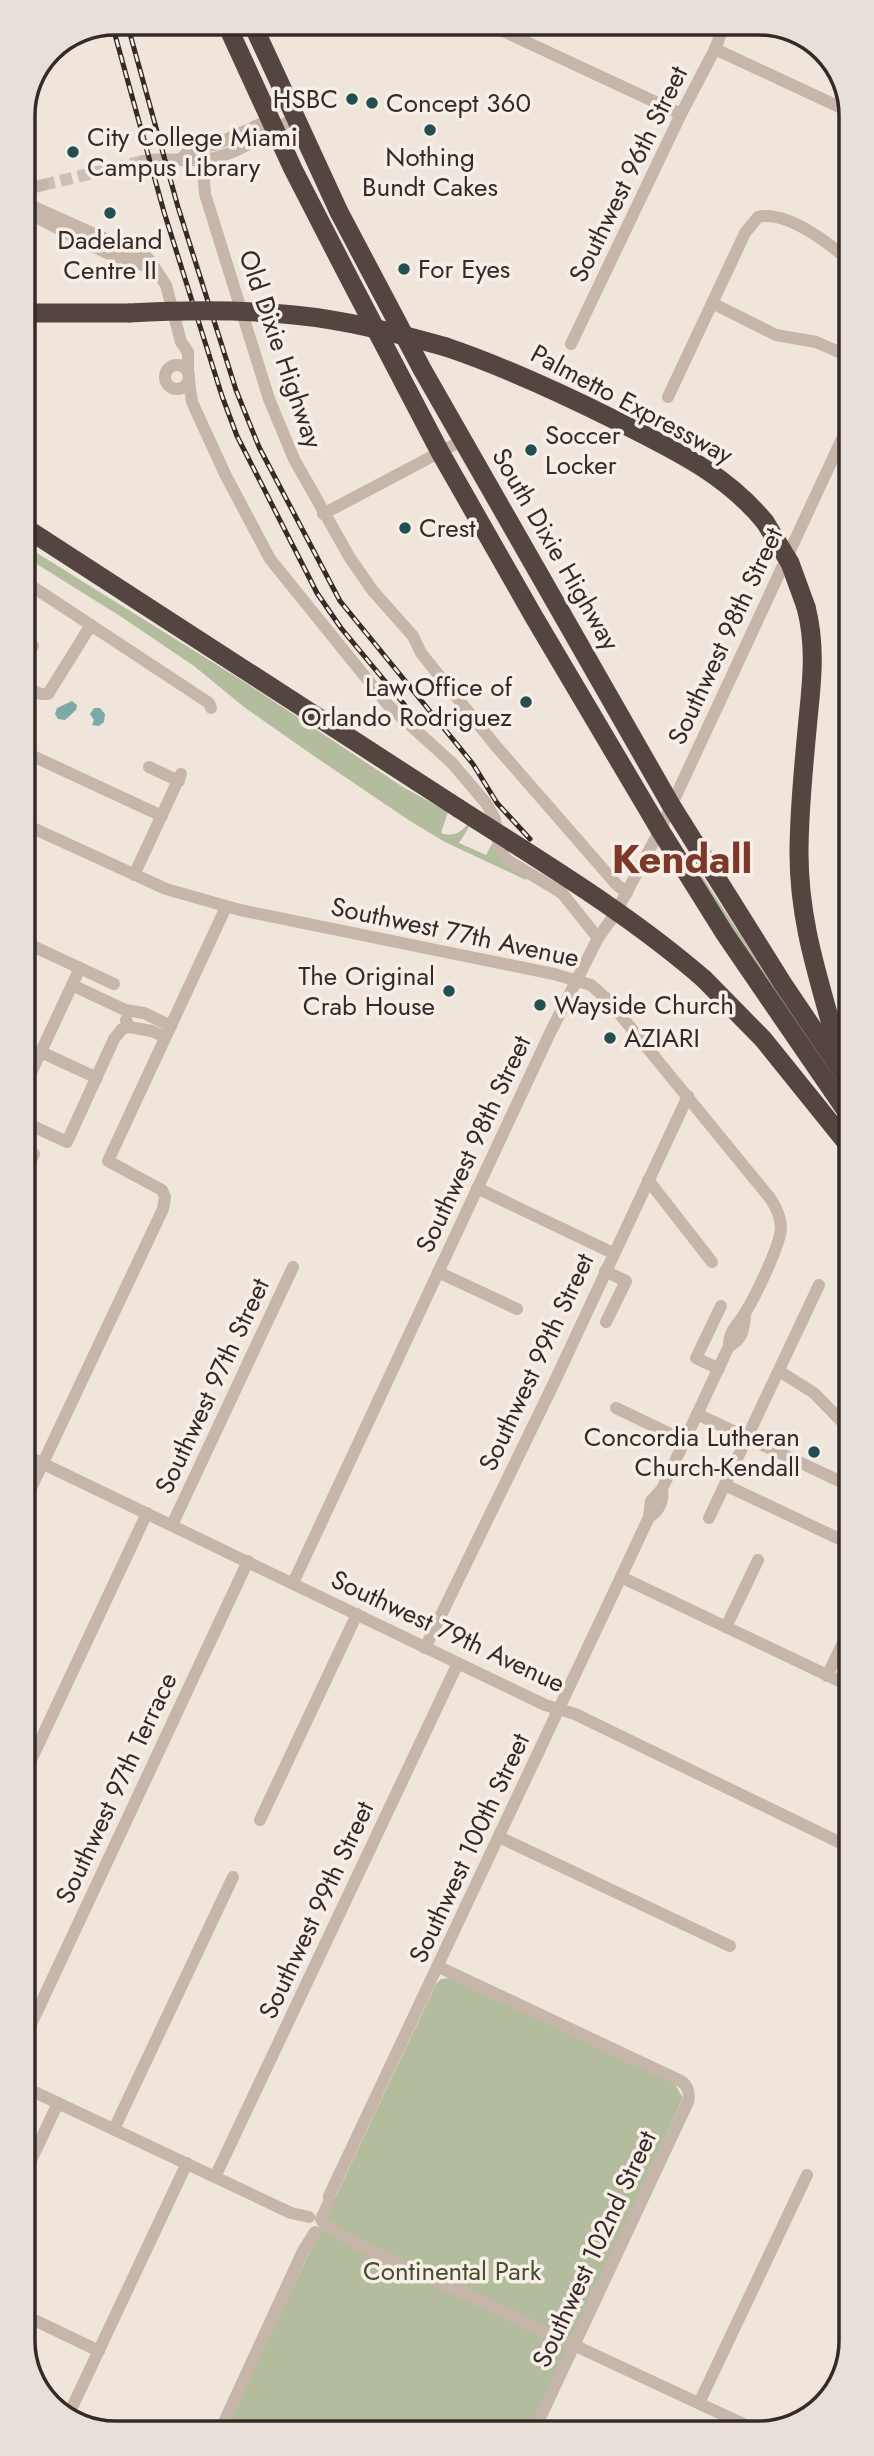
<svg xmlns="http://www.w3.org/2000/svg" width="874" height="2456" viewBox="0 0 874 2456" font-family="Jost,sans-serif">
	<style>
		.green { fill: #b3bc9d }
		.water { fill: #7da9a9 }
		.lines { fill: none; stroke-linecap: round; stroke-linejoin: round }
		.minor-tunnel { stroke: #cac0b7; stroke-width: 12; stroke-dasharray: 12 6; stroke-linecap: butt }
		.minor { stroke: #c6b5a9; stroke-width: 12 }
		.highway { stroke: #544540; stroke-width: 19 }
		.rail-casing { stroke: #342b28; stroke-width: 5 }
		.rail { stroke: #f7efe7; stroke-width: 2.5; stroke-dasharray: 8; stroke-linecap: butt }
		.highway-bridge { stroke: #544540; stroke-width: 19 }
		.poi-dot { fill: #225051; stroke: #f7efe7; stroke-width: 2.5 }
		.labels { text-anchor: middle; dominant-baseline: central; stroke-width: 7; stroke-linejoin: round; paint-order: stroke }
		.poi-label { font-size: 26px; fill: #342b28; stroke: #f7efe7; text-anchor: start }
		.street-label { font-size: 26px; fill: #342b28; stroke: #f7efe7 }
		.park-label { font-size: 26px; fill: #454f2e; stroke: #f7efe7 }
		.town-label { font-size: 40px; font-weight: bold; fill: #7a3929; stroke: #f7efe7 }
		.rim { fill: none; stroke: #342b28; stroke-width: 3.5 }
	</style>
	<rect width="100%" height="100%" fill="#efe5db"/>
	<!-- green -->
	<g class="green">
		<path d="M24,545L246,683L403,787L448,812L441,833C454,837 461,833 469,822L471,824L459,843L486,855L492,844L527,877L526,880L445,842L410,821L311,754L244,707L194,666L120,616L24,556Z"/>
		<polygon points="698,870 841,1089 787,1013 696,871"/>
		<polygon points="452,1978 675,2084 683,2098 530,2431 224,2433 436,1984 441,1979"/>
	</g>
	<!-- water -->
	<g class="water">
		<polygon points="72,701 77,705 76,710 65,720 58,719 55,714 57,708"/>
		<polygon points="94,708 100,708 105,714 104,722 99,726 92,725 94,720 90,714"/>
	</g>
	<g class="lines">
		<!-- minor-tunnel -->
		<polyline class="minor-tunnel" points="43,185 143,161"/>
		<!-- minor -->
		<g class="minor">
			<polyline points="486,23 681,114"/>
			<polyline points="715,49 848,111"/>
			<polyline points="209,159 204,181 205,194 269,399 294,459 350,558 373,591 413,636 421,653 495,745 616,884 627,893"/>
			<polyline points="180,160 191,149 217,144 260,124 274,128"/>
			<path d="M143,161C165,156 187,163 210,159C241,153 267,132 295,118"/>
			<polyline points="23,190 43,185"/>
			<polyline points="23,202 148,258 166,285 181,342 188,352 188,373"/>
			<path d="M30,214C55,226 128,269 151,265"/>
			<polyline points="712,303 776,335 816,342 848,356"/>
			<polyline points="571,344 681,114 715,49 725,23"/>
			<circle cx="177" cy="377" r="12"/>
			<polyline points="189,381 192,402 225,474 270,559 388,705 452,763 486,803 495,819 499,848 507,860 562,893 598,938"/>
			<path d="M668,397L745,233L758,217C786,210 829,243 848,260"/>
			<polyline points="323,514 463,440"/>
			<polyline points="24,581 209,703 211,708"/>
			<polyline points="24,640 33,646"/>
			<polyline points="24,687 41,694 48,694 91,625"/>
			<polyline points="24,752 162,816"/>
			<polyline points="149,767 179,781"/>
			<path d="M24,824L166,889L240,910L554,974L591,985L609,1001L770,1198C776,1207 781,1217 781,1228C780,1246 755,1297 745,1313C738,1325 729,1330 729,1346L662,1489L651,1501L649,1517L621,1577L329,2196V2202L321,2219"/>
			<polyline points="134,875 181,774"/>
			<polyline points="24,942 114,984"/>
			<polyline points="72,985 125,1010 144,1013 171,1026"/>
			<polyline points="126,1020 129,1027 152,1031 165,1037"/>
			<polyline points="41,1052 97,1078"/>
			<polyline points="24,1088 80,968"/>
			<polyline points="24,1122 67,1142 114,1039 122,1029 129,1027"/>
			<polyline points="24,1175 34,1154"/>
			<polyline points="648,1180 712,1262"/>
			<polyline points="477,1188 613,1253"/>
			<polyline points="605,1271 626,1281 606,1322"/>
			<polyline points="438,1272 517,1309"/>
			<path d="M729,1346C743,1340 744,1328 745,1315"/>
			<polyline points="719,1369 696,1358 721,1306"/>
			<polyline points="779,1371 814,1393 850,1430"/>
			<polyline points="616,1408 685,1441"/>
			<polyline points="697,1414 850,1486"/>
			<polyline points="837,1415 850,1404"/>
			<polyline points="25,1455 545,1705 575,1714 851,1848"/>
			<polyline points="725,1485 850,1544"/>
			<polyline points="25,1501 163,1209 165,1197 162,1190 108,1161 226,907"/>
			<path d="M649,1517C659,1512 664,1500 662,1489"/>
			<polyline points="709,1518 819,1285"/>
			<polyline points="172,1525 293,1267"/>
			<polyline points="621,1577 850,1686"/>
			<polyline points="293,1583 550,1033 598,938 615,914 660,830 848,426"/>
			<polyline points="726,1627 758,1560"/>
			<polyline points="425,1648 553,1385 688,1096"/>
			<polyline points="827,1676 850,1628"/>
			<polyline points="25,1773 147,1513"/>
			<polyline points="848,1780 850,1781"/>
			<polyline points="260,1820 357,1614"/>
			<polyline points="499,1837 730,1946"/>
			<path d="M439,1967L681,2081C688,2086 690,2094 688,2102L534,2431"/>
			<polyline points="26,2035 248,1561"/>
			<polyline points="26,2088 291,2213 309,2217"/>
			<polyline points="114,2129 233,1877"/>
			<polyline points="26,2171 58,2103"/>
			<polyline points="215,2177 458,1663"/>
			<polyline points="323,2223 351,2241 756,2430"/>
			<polyline points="26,2316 99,2351"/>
			<polyline points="699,2403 807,2175"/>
			<polyline points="68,2416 187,2163"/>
			<polyline points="219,2433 303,2251 315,2232"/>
		</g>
		<!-- highway -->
		<g class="highway">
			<polyline points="226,23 293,169 348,276 440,452 534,617 660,830 725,934 849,1115"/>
			<polyline points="252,23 339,212 422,369 671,805 783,984 849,1082"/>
			<polyline points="23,313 129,313"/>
			<path d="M446,347C505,367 561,393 617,421C672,449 725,473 765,522"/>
			<polyline points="24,527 458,808"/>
			<path d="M806,607C816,645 812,681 808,719C804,764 799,808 799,853C799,930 823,989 841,1062"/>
			<polyline points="704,979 763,1039 850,1147"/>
		</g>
		<!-- rail casing -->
		<g class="rail-casing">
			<g id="rail">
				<polyline points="127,23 178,207 236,390 259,447 340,601 473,764 497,803 530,839"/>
				<polyline points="112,24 164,212 222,396 237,436 317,593 341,628 408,709"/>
			</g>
		</g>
		<!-- rail -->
		<use href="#rail" class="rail"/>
		<!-- highway-bridge -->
		<g class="highway-bridge">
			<path d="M129,313C184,310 239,309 294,315C346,320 396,333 446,347"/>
			<polyline points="765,522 790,563 806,607"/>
			<path d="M458,808C542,862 628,913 704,979"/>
		</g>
	</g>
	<!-- markers -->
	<g class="poi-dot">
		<circle cx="352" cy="99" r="7"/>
		<circle cx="372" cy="103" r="7"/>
		<circle cx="430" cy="130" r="7"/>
		<circle cx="73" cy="152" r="7"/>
		<circle cx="110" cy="213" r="7"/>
		<circle cx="404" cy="269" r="7"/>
		<circle cx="531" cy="450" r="7"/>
		<circle cx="405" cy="528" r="7"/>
		<circle cx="526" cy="702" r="7"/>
		<circle cx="449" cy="991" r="7"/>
		<circle cx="540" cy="1005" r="7"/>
		<circle cx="610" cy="1038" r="7"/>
		<circle cx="814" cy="1452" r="7"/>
	</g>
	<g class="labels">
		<!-- poi labels -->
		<g class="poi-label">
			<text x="338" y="99" text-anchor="end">HSBC</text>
			<text x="386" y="103">Concept 360</text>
			<text x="87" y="137">City College Miami<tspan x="87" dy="30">Campus Library</tspan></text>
			<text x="430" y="157" text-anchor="middle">Nothing<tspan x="430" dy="30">Bundt Cakes</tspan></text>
			<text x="110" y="240" text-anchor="middle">Dadeland<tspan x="110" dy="30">Centre II</tspan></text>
			<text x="418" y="269">For Eyes</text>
			<text x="545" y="435">Soccer<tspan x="545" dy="30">Locker</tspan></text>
			<text x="419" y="528">Crest</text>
			<text x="512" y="687" text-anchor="end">Law Office of<tspan x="512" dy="30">Orlando Rodriguez</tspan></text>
			<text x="435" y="976" text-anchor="end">The Original<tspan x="435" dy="30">Crab House</tspan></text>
			<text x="554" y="1005">Wayside Church</text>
			<text x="624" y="1038">AZIARI</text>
			<text x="800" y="1437" text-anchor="end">Concordia Lutheran<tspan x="800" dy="30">Church-Kendall</tspan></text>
		</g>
		<!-- street labels -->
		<g class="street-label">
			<text transform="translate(628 174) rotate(-64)">Southwest 96th Street</text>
			<text transform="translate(281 349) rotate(71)">Old Dixie Highway</text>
			<text transform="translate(632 404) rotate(28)">Palmetto Expressway</text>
			<text transform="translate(556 549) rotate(60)">South Dixie Highway</text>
			<text transform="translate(725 636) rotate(-65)">Southwest 98th Street</text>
			<text transform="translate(455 932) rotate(12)">Southwest 77th Avenue</text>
			<text transform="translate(473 1144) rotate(-65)">Southwest 98th Street</text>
			<text transform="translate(536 1362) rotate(-65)">Southwest 99th Street</text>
			<text transform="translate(212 1386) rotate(-65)">Southwest 97th Street</text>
			<text transform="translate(448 1631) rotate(25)">Southwest 79th Avenue</text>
			<text transform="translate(116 1788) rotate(-65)">Southwest 97th Terrace</text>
			<text transform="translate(469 1848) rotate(-65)">Southwest 100th Street</text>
			<text transform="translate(316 1910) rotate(-65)">Southwest 99th Street</text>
			<text transform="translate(594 2249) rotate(-65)">Southwest 102nd Street</text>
		</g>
		<!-- park labels -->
		<g class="park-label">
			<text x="452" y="2271">Continental Park</text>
		</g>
		<!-- town labels -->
		<g class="town-label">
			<text x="682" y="859">Kendall</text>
		</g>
	</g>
	<!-- crop -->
	<path d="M0 0H874V2456H0ZM115 35H759A80 80 0 0 1 839 115V2341A80 80 0 0 1 759 2421H115A80 80 0 0 1 35 2341V115A80 80 0 0 1 115 35Z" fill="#e7dfd8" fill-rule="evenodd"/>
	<path class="rim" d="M115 35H759A80 80 0 0 1 839 115V2341A80 80 0 0 1 759 2421H115A80 80 0 0 1 35 2341V115A80 80 0 0 1 115 35Z"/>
</svg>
